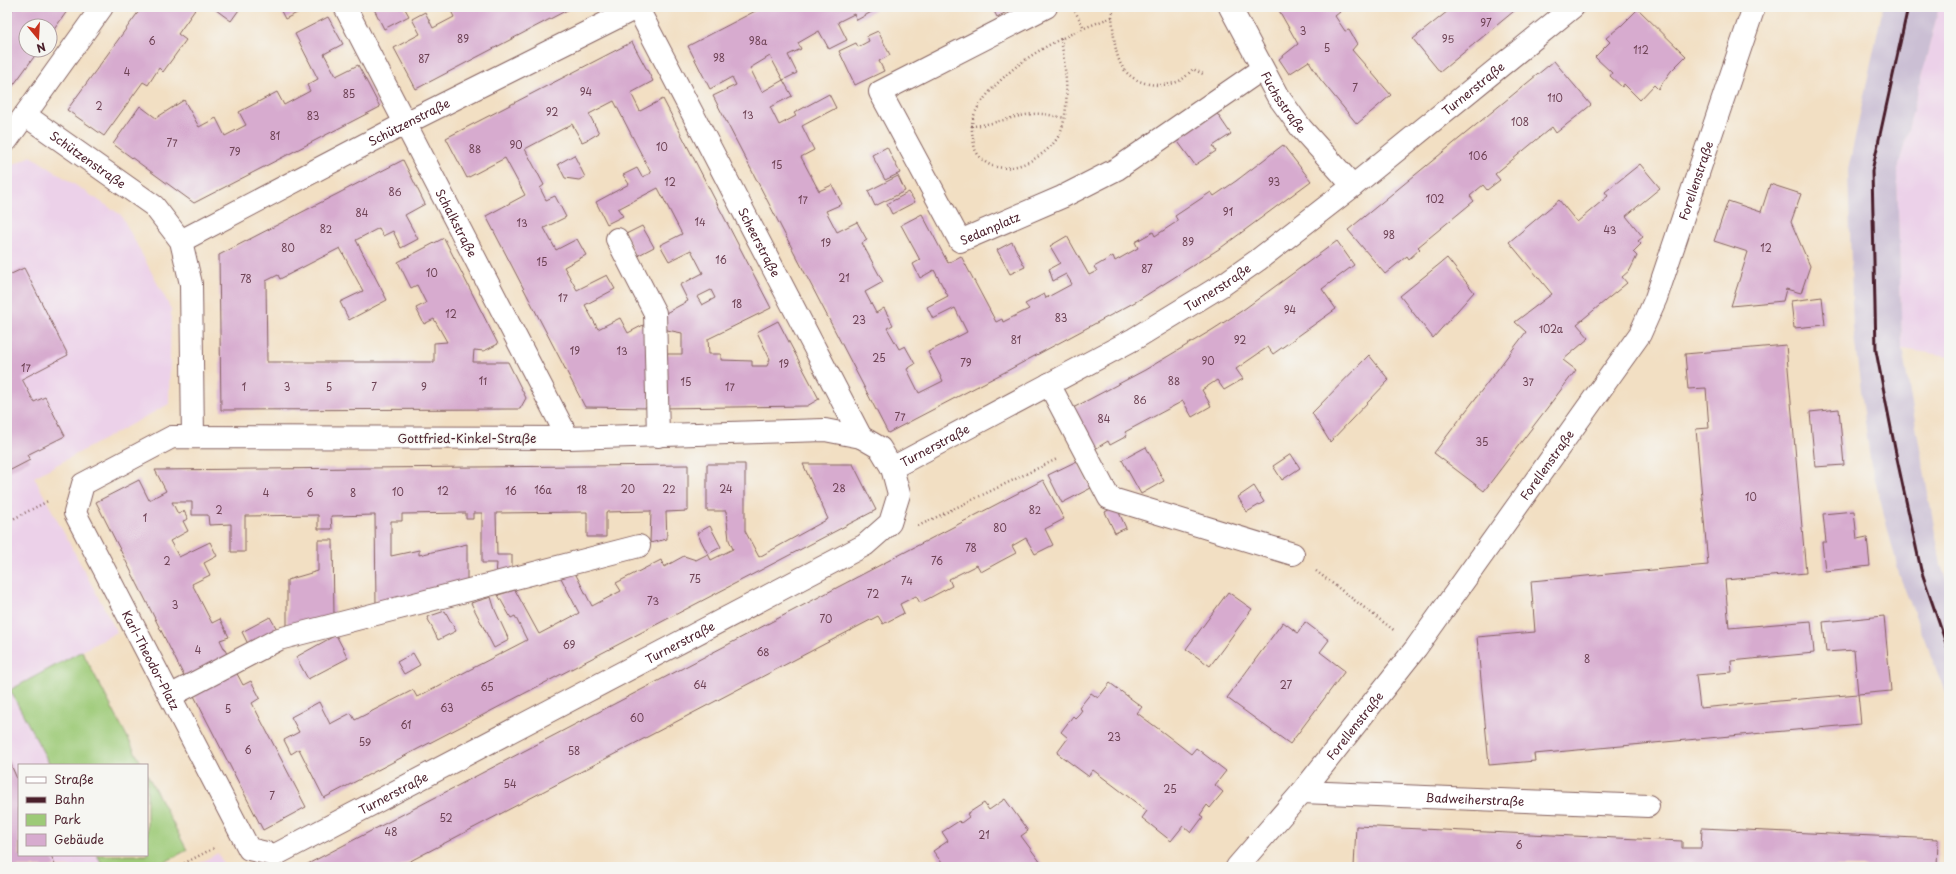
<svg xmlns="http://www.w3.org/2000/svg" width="1956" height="874" viewBox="0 0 1956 874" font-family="'Playpen Sans',sans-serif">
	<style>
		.built { fill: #ecd1e9 }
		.industrial { fill: #cbbfd4 }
		.green { fill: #9dca77; stroke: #747451 }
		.building { fill: #d7abcf; fill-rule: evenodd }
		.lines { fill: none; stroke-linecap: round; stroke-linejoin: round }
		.minor-casing { stroke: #856260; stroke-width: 24 }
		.path { stroke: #856260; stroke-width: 2.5; stroke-dasharray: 1 3; stroke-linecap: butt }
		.minor { stroke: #fff; stroke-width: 22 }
		.rail { stroke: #4a1f2b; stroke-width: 3 }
		.labels { text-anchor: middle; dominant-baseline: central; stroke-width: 3; stroke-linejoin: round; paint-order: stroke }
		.number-label { font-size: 10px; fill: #6d4254 }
		.street-label { font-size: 12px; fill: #4a1f2b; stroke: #f6f6f2 }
	</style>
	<rect width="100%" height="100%" fill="#f6f6f2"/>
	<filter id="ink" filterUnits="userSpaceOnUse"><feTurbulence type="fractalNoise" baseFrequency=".025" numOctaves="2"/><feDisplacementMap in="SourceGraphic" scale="8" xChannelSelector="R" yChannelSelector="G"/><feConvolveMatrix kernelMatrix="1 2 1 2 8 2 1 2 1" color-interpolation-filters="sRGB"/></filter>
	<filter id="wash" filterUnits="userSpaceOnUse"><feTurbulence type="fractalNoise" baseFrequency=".012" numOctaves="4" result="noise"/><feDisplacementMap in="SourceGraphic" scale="16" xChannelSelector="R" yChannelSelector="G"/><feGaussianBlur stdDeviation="0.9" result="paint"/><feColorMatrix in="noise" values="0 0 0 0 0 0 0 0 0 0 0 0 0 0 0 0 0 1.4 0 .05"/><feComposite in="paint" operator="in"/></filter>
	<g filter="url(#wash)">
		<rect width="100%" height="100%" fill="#f2dfc3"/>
		<!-- built -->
		<g class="built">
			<polygon points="1939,7 1949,7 1949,356 1902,349 1897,173"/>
			<polygon points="31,156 121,215 171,309 169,404 34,477 117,632 10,690 50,765 19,765 19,855 97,855 104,867 7,867 7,168"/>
			<polygon points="218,853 225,867 192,867"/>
		</g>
		<!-- industrial -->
		<polygon class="industrial" points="1883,7 1939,7 1897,173 1902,349 1941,565 1949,588 1949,702 1900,577 1870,460 1853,328 1848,170"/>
		<!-- green -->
		<g class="green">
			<polygon points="82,651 142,765 50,765 10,690"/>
			<polygon points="147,774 187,850 156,867 104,867 97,855 147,855"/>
		</g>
		<g id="blocks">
			<!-- building -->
			<g class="building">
				<polygon points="14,7 70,7 50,35 50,26 26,26 26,50 39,50 7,94 7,18"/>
				<polygon points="142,7 197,7 178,34 186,40 163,72 159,68 148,85 143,82 104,136 67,110"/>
				<polygon points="212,7 241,7 231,21"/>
				<polygon points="279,7 309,7 285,19"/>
				<polygon points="373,7 404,7 409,16 384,29"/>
				<polygon points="449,7 573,7 416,89 394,48 420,34 412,19 425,12 433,28 454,17"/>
				<polygon points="763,7 874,7 875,10 857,20 854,14 838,22 847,40 829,49 819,31 798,43 801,49 788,55 797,73 783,80 770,56 750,68 762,92 783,80 792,96 770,107 779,125 796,116 794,113 829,94 836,108 802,126 814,150 801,157 819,191 832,185 842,204 826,211 837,232 857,222 867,240 862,243 883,282 865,292 876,313 884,308 893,325 887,328 899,349 905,346 915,364 907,369 919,393 943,381 928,352 967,332 955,308 933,319 927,307 948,296 934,270 920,278 913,264 920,260 901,225 922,214 948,263 961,256 996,322 1002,319 1003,322 1029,309 1025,304 1044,294 1046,298 1072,284 1066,274 1053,281 1049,269 1060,263 1050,246 1067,236 1089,275 1097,271 1094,267 1113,256 1115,261 1138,248 1135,242 1153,232 1155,236 1178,221 1175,216 1211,192 1214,196 1236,181 1283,145 1311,181 1222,247 1137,301 1005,372 888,433 713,96 736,85 732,77 710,89 688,46"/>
				<polygon points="992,7 1016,7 997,17"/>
				<polygon points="1277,7 1337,7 1340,12 1335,16 1345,31 1349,30 1357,44 1352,50 1391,95 1357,124 1320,79 1309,61 1289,74 1279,59 1298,44"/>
				<polygon points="1453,7 1519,7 1440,72 1413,39"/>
				<polygon points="1638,9 1686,56 1671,71 1658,89 1654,85 1640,100 1624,84 1622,87 1610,76 1612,73 1595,57 1610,42 1606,38 1622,25"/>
				<polygon points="328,17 343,44 324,54 336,76 358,65 380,107 194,203 113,144 140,106 156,118 184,100 199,127 216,118 225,136 246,125 239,112 277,92 284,105 310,91 307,85 318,79 295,34"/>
				<polygon points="878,31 890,55 879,61 884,71 855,85 839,51 856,43 858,47 869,41 867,36"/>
				<path d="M632,42L653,81L631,93L640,111L663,99L771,308L708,339L709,354H721V360L752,361V366H767L770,359L757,332L778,321L819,399L807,406L662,408L663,354H682V333L667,330L664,314L688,301L680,285L703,273L691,250L669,261L660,245L682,234L658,188L618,209L623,216L607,224L596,202L629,184L623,175L637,168L642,177L651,173L614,101L589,114L599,133L589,139L582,142L572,124L525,149L544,185L540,188L546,200L555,196L566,217L544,228L556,250L577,239L586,255L564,267L577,290L607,275L615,289L585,305L598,329L620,318L628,333L649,322L650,408L585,407L486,216L525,195L505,158L467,178L446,138ZM711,290L715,298L702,305L697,297Z"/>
				<polygon points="1554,61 1591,105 1556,133 1552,127 1495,174 1500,180 1487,190 1483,185 1470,196 1474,201 1418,247 1420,249 1409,259 1407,256 1385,274 1348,230"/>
				<polygon points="1216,112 1231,134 1213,146 1216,151 1195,165 1176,139"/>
				<polygon points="887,147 900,173 885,180 872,155"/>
				<polygon points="574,155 585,177 579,180 565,178 558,164"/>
				<polygon points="403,160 425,204 405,215 418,239 401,248 393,231 383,236 379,228 356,240 387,300 349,320 340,302 363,291 340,248 280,279 278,275 266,281 267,362 434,362 434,343 447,342 434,319 424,324 416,308 426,303 417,285 411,288 398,262 444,238 498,344 484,351 474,350 473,362 508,362 526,398 520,409 221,410 219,255"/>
				<polygon points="1640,164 1660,188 1626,216 1643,237 1638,241 1641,244 1633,252 1637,256 1630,270 1622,277 1627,283 1577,324 1589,338 1563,360 1576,370 1484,491 1434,453 1526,332 1515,322 1552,294 1509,242 1559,200 1577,222 1608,196 1605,192"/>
				<polygon points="898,176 905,191 875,206 868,191"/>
				<polygon points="1770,184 1801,194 1791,222 1810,266 1801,293 1786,289 1783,301 1731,306 1748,252 1714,241 1728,201 1761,212"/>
				<polygon points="909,192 915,202 892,214 887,204"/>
				<polygon points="642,226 654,247 635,257 626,234"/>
				<polygon points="1337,241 1354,265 1322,289 1336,309 1273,354 1268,347 1236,369 1243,379 1224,390 1217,380 1202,390 1211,406 1192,417 1183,401 1125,432 1127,436 1110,445 1108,441 1095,449 1073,408 1145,370 1212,330 1243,310"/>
				<polygon points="1012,242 1025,267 1010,274 997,250"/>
				<polygon points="1447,258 1474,292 1433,338 1400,296"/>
				<polygon points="24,268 68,355 22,379 34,402 45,397 65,436 27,455 30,460 7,472 7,276"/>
				<polygon points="1822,297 1825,325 1794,328 1791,301"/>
				<polygon points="1786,345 1806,573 1725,580 1729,628 1811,621 1814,653 1731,661 1732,672 1696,675 1700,708 1858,694 1861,724 1534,754 1535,761 1489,765 1477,637 1535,632 1531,581 1708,565 1696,429 1709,428 1706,388 1688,389 1685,354"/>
				<polygon points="1369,355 1389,380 1330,442 1312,413"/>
				<polygon points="1839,409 1844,465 1815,467 1810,412"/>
				<polygon points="1146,447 1164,481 1141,494 1122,460"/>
				<polygon points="1291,454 1300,468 1282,480 1273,466"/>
				<polygon points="1077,461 1091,488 1062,503 1048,475"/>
				<polygon points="707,464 745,464 745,531 759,557 828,519 803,464 853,464 876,510 324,798 299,749 291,754 284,740 299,732 291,717 319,702 330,724 351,713 355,720 413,690 417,697 527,640 515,616 511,618 498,595 515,590 539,634 579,613 560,576 574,571 592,606 621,591 616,583 661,560 664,567 684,556 696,560 708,554 711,560 733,549 729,540 726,511 707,511"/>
				<polygon points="688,465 688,511 666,512 667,539 650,543 651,511 606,512 606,537 587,537 587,512 496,513 497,555 512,555 512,572 496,576 497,563 482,563 482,513 473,513 473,519 466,519 466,513 402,514 402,521 391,521 391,556 419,550 419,555 467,544 467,583 376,606 375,515 331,516 332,529 318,529 318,515 245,516 245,552 231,552 231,524 209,525 208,515 192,515 192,502 172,502 178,514 184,511 188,519 183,521 188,531 170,541 179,557 210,542 217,556 204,563 210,575 192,584 212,623 220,619 229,637 220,640 229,658 186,680 96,502 139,480 149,500 166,491 155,470"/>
				<polygon points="1043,480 1064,519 1045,529 1053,545 1035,554 1026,538 1012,546 1016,553 999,562 981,572 977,565 949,579 952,586 920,603 916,596 900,604 904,613 883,624 878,616 399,867 302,867"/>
				<polygon points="1254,486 1264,502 1247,512 1238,497"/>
				<polygon points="1116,506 1126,528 1115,533 1105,512"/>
				<polygon points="1854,511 1857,539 1867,537 1870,566 1825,571 1822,542 1826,542 1823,514"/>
				<polygon points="710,526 721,547 708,554 697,533"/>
				<polygon points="318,540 333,540 334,617 287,628 287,580 318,571"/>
				<polygon points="1228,592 1252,609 1210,666 1186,649"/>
				<polygon points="491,597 495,610 509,640 494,648 471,603"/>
				<polygon points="445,611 456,631 438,640 427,617"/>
				<polygon points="1884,616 1891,691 1858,694 1854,650 1826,652 1823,622"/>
				<polygon points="270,617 278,631 249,646 242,632"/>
				<polygon points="1283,622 1298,633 1305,622 1329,640 1320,652 1345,671 1290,744 1227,698"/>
				<polygon points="336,635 348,658 308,679 296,657"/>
				<polygon points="413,653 420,665 404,674 397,662"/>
				<polygon points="235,670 243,685 251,681 260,698 252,703 306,807 263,830 192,692"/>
				<polygon points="1110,683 1142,707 1137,713 1164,733 1191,754 1196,748 1226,771 1215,785 1223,792 1210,808 1207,805 1200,815 1203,817 1191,833 1183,826 1171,841 1142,818 1147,811 1093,770 1088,776 1057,753 1068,738 1061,732 1073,716 1075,718 1079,714 1082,710 1079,708 1091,693 1098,698"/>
				<polygon points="7,756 19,783 19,855 51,855 56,867 7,867"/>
				<polygon points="1005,799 1028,831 1021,836 1044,867 945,867 933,851 948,841 942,832 959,821 961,823 969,817 967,814 984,803 989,810"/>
				<polygon points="1356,826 1682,841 1682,848 1701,848 1702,828 1938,839 1937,867 1354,867"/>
			</g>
		</g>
	</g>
	<g filter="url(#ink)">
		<use href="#blocks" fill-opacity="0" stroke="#856260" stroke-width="1"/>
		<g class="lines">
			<!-- minor casing -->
			<g class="minor-casing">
				<g id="minor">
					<path id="s1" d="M345,7L568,438"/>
					<path id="s2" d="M637,7L861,437L880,448L892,468"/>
					<path id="s3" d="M1046,7L880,92L960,241L1062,197L1117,169L1262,69"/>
					<path id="s4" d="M1230,7L1277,95L1301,128L1353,186"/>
					<path id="s5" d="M25,115L154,206L181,241L191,284L193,437"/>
					<polyline points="7,140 102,7"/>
					<polyline points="617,239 655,313 658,436"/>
					<path id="s6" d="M181,241L404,124L638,7"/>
					<polyline points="1049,384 1109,498 1293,554"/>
					<path id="s7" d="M861,437L825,430L568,438L172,437L83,484L75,513L249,849L275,855L865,545L890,523L899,494L892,468L1134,339L1224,284L1258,260L1353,186L1573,7"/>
					<polyline points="170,696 279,639 639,546"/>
					<path id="s8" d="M1302,792L1648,806"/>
					<path id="s9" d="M1237,867L1302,792L1416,648L1640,334L1656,298L1754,7"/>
				</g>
			</g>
			<!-- path -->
			<g class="path">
				<polyline points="1075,11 1084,28"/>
				<polyline points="1112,17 1114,7"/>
				<path d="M1061,38C1065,68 1071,103 1061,131C1050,159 996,185 977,153C974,149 974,143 973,138C969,120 976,108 987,95C1020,55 1065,35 1112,17C1114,34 1114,54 1123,68C1134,85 1162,89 1179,81C1184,79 1189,73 1193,69L1205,75"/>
				<path d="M971,126C993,125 1012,116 1033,114C1044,113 1054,116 1065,118"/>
				<polyline points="7,522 48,501"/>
				<polyline points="918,526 1057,459"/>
				<polyline points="1316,571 1395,631"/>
				<polyline points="177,867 216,847"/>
			</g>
			<!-- minor -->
			<use href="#minor" class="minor"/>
			<!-- rail -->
			<polyline class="rail" points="1908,7 1872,171 1876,351 1897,459 1921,570 1949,652"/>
		</g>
	</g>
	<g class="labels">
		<!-- number labels -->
		<g class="number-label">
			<text x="1486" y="22">97</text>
			<text x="1303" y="30">3</text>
			<text x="463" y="38">89</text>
			<text x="1448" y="38">95</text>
			<text x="152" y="40">6</text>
			<text x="758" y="40">98a</text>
			<text x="1327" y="47">5</text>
			<text x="1641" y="49">112</text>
			<text x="719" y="57">98</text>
			<text x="424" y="58">87</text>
			<text x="127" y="71">4</text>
			<text x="1355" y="87">7</text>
			<text x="586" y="91">94</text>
			<text x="349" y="93">85</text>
			<text x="1555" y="97">110</text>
			<text x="99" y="105">2</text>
			<text x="552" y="111">92</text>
			<text x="748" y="114">13</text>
			<text x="313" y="115">83</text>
			<text x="1520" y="121">108</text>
			<text x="275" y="135">81</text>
			<text x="172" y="142">77</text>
			<text x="516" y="144">90</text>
			<text x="662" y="146">10</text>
			<text x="475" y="148">88</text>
			<text x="235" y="151">79</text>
			<text x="1478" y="155">106</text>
			<text x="777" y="164">15</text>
			<text x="670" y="181">12</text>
			<text x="1274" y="181">93</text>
			<text x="395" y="191">86</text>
			<text x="1435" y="198">102</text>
			<text x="803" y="199">17</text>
			<text x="1228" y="211">91</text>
			<text x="362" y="212">84</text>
			<text x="700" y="221">14</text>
			<text x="522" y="222">13</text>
			<text x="326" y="228">82</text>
			<text x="1610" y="229">43</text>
			<text x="1389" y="234">98</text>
			<text x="1188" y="241">89</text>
			<text x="826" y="242">19</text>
			<text x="288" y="247">80</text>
			<text x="1766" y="247">12</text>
			<text x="721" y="259">16</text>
			<text x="542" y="261">15</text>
			<text x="1147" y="268">87</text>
			<text x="432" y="272">10</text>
			<text x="844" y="277">21</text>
			<text x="246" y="278">78</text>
			<text x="563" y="297">17</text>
			<text x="737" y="303">18</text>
			<text x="1290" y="309">94</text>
			<text x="451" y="313">12</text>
			<text x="1061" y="317">83</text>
			<text x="859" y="319">23</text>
			<text x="1551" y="328">102a</text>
			<text x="1016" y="339">81</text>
			<text x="1240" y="339">92</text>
			<text x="575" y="350">19</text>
			<text x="622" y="350">13</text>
			<text x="879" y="357">25</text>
			<text x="1208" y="360">90</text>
			<text x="966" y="362">79</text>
			<text x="784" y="363">19</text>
			<text x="26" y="367">17</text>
			<text x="483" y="380">11</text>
			<text x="1174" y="380">88</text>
			<text x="686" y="381">15</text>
			<text x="1528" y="381">37</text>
			<text x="244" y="386">1</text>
			<text x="287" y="386">3</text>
			<text x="329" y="386">5</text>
			<text x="374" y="386">7</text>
			<text x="424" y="386">9</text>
			<text x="730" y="386">17</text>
			<text x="1140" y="399">86</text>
			<text x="900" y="416">77</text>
			<text x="1104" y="418">84</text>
			<text x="1482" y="441">35</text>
			<text x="839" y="487">28</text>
			<text x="628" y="488">20</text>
			<text x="669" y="488">22</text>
			<text x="726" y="488">24</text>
			<text x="543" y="489">16a</text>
			<text x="582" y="489">18</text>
			<text x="443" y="490">12</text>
			<text x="511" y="490">16</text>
			<text x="398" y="491">10</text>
			<text x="266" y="492">4</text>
			<text x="310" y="492">6</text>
			<text x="353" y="492">8</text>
			<text x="1751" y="496">10</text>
			<text x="219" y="509">2</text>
			<text x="1035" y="509">82</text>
			<text x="145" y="517">1</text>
			<text x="1000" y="527">80</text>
			<text x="971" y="547">78</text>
			<text x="167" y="560">2</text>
			<text x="937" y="560">76</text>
			<text x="695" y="578">75</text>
			<text x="907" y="580">74</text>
			<text x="873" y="593">72</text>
			<text x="653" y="600">73</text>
			<text x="175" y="604">3</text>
			<text x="826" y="618">70</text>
			<text x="569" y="644">69</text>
			<text x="198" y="649">4</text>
			<text x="763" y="651">68</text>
			<text x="1587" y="658">8</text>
			<text x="700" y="684">64</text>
			<text x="1286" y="684">27</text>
			<text x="487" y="686">65</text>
			<text x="447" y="707">63</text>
			<text x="228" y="708">5</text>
			<text x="637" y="717">60</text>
			<text x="406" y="724">61</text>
			<text x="1114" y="736">23</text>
			<text x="365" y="741">59</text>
			<text x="248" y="749">6</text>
			<text x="574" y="750">58</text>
			<text x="510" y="783">54</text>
			<text x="1170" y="788">25</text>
			<text x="272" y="795">7</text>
			<text x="446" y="817">52</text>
			<text x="391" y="831">48</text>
			<text x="984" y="834">21</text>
			<text x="1519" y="844">6</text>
		</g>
		<!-- street labels -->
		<g class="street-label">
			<text stroke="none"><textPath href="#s7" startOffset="2679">Turnerstraße</textPath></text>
			<text stroke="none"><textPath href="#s4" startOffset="109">Fuchsstraße</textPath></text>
			<text stroke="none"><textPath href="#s6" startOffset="257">Schützenstraße</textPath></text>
			<text stroke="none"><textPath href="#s5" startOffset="77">Schützenstraße</textPath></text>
			<text stroke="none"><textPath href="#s9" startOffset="832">Forellenstraße</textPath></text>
			<text stroke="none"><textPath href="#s1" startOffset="243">Schalkstraße</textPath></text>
			<text stroke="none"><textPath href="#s3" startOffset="388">Sedanplatz</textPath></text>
			<text stroke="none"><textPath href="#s2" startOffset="265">Scheerstraße</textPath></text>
			<text stroke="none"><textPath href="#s7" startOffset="2355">Turnerstraße</textPath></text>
			<text x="467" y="438">Gottfried-Kinkel-Straße</text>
			<text stroke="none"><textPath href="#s7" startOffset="2031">Turnerstraße</textPath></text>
			<text stroke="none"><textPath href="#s9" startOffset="508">Forellenstraße</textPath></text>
			<text stroke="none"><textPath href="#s7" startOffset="1683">Turnerstraße</textPath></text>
			<text stroke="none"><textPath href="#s7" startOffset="986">Karl-Theodor-Platz</textPath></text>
			<text stroke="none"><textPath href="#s9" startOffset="184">Forellenstraße</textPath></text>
			<text stroke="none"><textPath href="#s7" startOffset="1359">Turnerstraße</textPath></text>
			<text stroke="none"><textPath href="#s8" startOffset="173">Badweiherstraße</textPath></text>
		</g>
	</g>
	<!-- margin -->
	<rect width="1956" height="874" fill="none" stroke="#f6f6f2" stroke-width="24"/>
	<!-- legend -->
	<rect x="18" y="764" width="130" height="92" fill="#f6f6f2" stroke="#b1a0a2"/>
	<rect x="26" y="777" width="20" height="6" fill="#ffffff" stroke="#b1a0a2"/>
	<text x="54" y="784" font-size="12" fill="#4a1f2b">Straße</text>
	<rect x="26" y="797" width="20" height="6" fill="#4a1f2b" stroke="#b1a0a2"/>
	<text x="54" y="804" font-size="12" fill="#4a1f2b">Bahn</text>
	<rect x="26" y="814" width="20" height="12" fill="#9dca77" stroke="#b1a0a2"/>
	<text x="54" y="824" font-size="12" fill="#4a1f2b">Park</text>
	<rect x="26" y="834" width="20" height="12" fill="#d7abcf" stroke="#b1a0a2"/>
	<text x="54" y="844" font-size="12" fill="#4a1f2b">Gebäude</text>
	<!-- north arrow -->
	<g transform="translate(38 38) rotate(162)"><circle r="19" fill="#f6f6f2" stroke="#b1a0a2"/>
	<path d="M0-3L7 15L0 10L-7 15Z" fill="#c8321e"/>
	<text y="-6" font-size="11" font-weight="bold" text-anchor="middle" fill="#4a1f2b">N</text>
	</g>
</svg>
